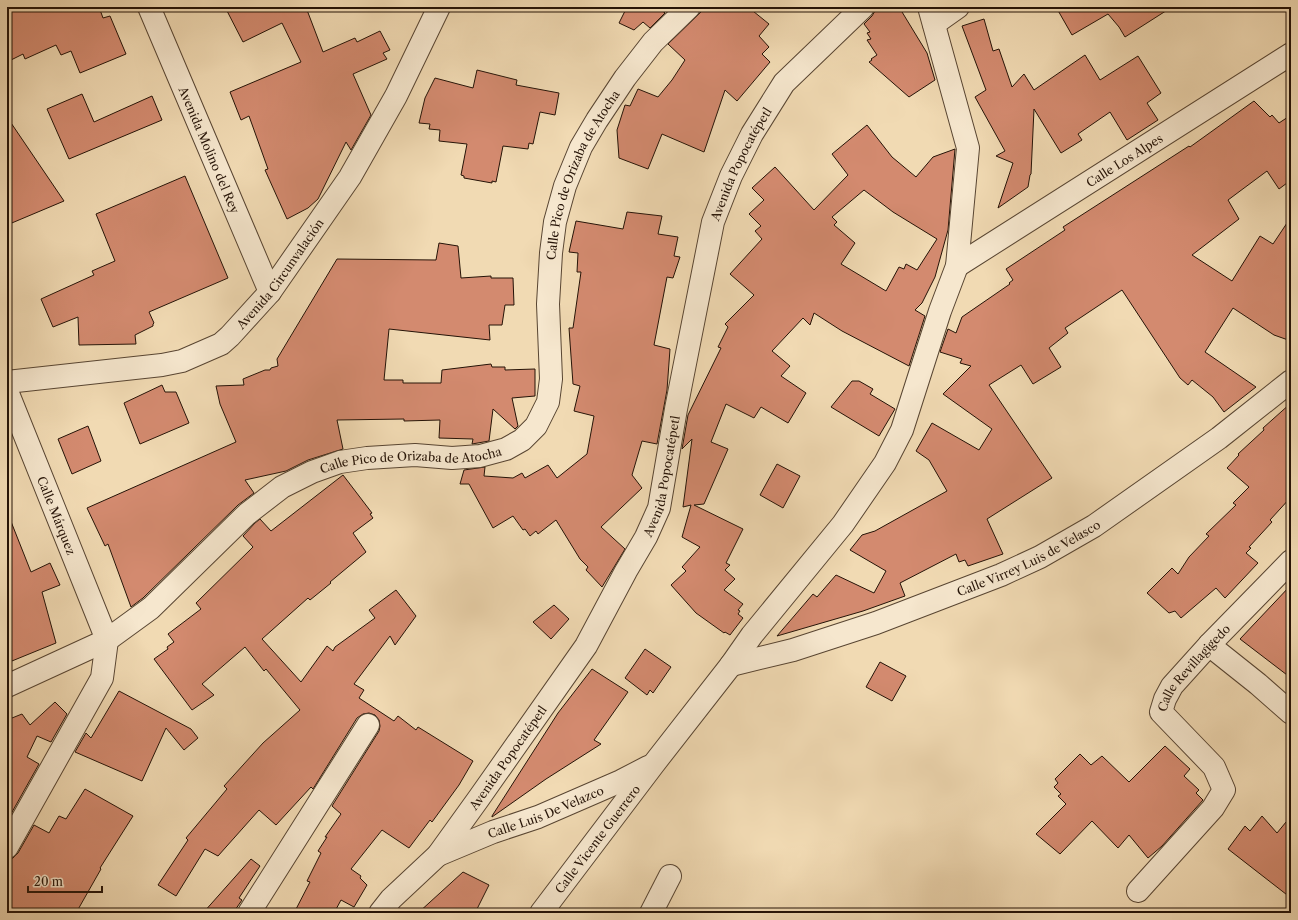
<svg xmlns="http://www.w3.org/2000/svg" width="1298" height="920" viewBox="0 0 1298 920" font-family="'Libre Caslon Text',serif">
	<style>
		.building { fill: #d38a6f; stroke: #251307; fill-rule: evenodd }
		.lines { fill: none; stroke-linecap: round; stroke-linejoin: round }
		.minor-casing { stroke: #584532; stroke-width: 24 }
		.minor { stroke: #f6e7ce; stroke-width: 22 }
		.labels { text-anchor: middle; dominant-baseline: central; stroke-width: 3; stroke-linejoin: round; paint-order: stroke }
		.street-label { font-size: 12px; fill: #251307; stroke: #f6e7ce }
	</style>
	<rect width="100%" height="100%" fill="#f1dab3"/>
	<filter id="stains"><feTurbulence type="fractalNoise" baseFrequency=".005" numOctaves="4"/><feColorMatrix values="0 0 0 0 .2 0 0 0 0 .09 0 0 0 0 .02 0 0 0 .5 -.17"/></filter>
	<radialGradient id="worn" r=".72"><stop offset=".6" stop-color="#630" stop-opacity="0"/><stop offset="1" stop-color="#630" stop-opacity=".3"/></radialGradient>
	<!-- building -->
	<g class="building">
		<polygon points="7,7 99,7 103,18 110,16 126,54 80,73 71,51 61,55 56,45 25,59 23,54 7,62"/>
		<polygon points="225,7 314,7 307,10 323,52 355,38 357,42 380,31 390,50 383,53 387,59 353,74 371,115 351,150 346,142 318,199 308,208 287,219 265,170 268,169 249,116 241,120 230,92 301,62 282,23 243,42"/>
		<polygon points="627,7 660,7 659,8 665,13 650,28 643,22 634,30 619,23"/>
		<polygon points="706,7 748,7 769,24 759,36 769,47 762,54 770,62 737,101 725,90 704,152 662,134 648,169 619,158 617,130 625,105 630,106 638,89 658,97 672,80 685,60 668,44"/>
		<polygon points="875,7 899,7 927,53 935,80 909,97 869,62 872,60 871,59 877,55 867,40 871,39 867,33 870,32 864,24 872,16 875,11"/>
		<polygon points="1056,7 1172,7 1125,37 1119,27 1108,14 1072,35"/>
		<polygon points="984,19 993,51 999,49 1012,87 1024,74 1034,90 1085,55 1100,80 1138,56 1161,93 1147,103 1158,120 1127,140 1110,112 1078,134 1082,140 1061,153 1034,109 1031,174 1030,175 1028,187 998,208 1013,163 996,156 1005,151 975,97 986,90 962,26"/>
		<polygon points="477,70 517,80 516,85 559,93 555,115 540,112 533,144 529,143 528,149 503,146 496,182 492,181 492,183 464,178 464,176 461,175 467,144 439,141 440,130 429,129 430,124 419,123 425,98 435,78 473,88"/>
		<polygon points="82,94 94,122 152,96 162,120 69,159 47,109"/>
		<polygon points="1254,101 1270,117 1272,115 1279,123 1291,115 1291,180 1279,189 1267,171 1228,200 1239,219 1192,255 1232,281 1260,236 1273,244 1291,217 1291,341 1274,335 1233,308 1205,352 1256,387 1224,412 1213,397 1192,380 1188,385 1180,378 1122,290 1065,328 1068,333 1049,348 1061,367 1033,384 1021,365 989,385 1052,478 987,519 1003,554 968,566 965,560 959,562 956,554 900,583 905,596 863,611 777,636 813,594 817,597 836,575 874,593 886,571 850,550 862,535 875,531 947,491 929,460 916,451 932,423 979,450 992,429 943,394 971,366 960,363 962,359 940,352 948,329 956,333 962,317 1010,284 1009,283 1013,280 1006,269 1065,230 1063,227 1189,146 1190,147"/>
		<polygon points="7,117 64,201 7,225"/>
		<path d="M867,125L892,157L916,177L933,157L955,149L948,230L935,277L922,303L915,310L925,316L909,366L842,331L814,313L810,325L803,318L772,351L790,366L781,376L806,393L788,423L761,407L754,418L726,404L711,442L728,449L704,504L694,505L743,529L726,563L730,565L725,570L735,579L724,590L743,604L738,610L740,611L738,614L743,618L730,635L725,632L724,633L696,613L671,585L686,571L682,567L700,547L682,537L691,505L683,507L692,439L682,449L688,415L721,348L718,347L728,327L725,324L754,295L730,274L762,239L755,231L761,226L749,214L764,200L752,188L775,167L814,210L848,175L832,154ZM864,190L893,212L937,239L917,270L906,264L904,269L899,267L886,291L841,264L855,243L834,225L837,222L832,217Z"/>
		<polygon points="185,176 228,278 149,312 154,323 153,324 153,326 135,335 136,344 79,345 78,317 53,327 41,299 94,275 92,271 115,261 96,214"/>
		<polygon points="627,212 662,216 658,234 678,237 674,256 680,257 673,278 667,277 654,345 670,349 667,390 657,444 642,441 632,475 642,488 601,527 625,549 602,587 586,570 588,567 580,559 556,520 538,534 536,531 530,536 525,529 523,530 513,516 493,528 469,484 460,484 464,470 485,467 484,476 513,478 522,473 525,478 548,465 557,478 587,454 594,416 574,411 580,386 573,384 569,328 573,328 581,272 577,272 578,253 569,252 576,221 623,229"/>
		<polygon points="439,243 458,246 461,278 491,276 491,278 513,278 514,305 505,305 502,325 489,325 490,340 389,329 384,380 403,380 403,383 441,383 442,370 491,364 492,367 505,367 505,370 535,369 535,396 512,398 518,426 515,429 493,409 489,441 472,444 473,439 439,438 440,420 404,421 404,419 337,420 343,449 308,460 286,471 245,480 254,493 238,505 143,598 131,607 108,544 105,546 87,508 236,442 220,404 216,386 244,385 243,379 265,370 270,370 271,368 278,366 277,359 337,259 436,260"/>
		<polygon points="852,381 859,381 873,389 870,394 895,409 879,436 831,407"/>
		<polygon points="162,385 165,392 176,392 189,423 140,444 124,403"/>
		<polygon points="1291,403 1291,497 1270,520 1272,522 1249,547 1251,548 1246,553 1258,563 1225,598 1216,588 1181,618 1175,611 1169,613 1147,593 1172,568 1178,574 1189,557 1209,536 1206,534 1236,505 1233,503 1249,487 1227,468 1239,455 1238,454 1264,430 1263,428"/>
		<polygon points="88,426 101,461 72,474 58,439"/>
		<polygon points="777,464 800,476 783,508 760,495"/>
		<polygon points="343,475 372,513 370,514 373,518 353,533 366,552 330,582 331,583 310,600 308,598 262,639 301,682 327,646 333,651 335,647 375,618 369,610 396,590 416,616 395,645 390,636 354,684 364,690 359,698 394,721 398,716 416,730 418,727 473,761 459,785 432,822 430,820 409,848 382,830 351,869 361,876 360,878 367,885 354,907 341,900 334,913 294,913 310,882 307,881 321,853 318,851 327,837 325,837 341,814 332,806 379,731 380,726 379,720 375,715 369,713 363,714 357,718 313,789 311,787 276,825 259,810 218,856 205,849 176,896 158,885 188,840 186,838 227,789 224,786 263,743 300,710 266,669 264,671 245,647 202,684 214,695 192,710 154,659 168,649 167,647 174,642 168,634 201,609 196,603 253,547 243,536 255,523 260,519 271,531"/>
		<polygon points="7,514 8,514 31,572 50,563 60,585 42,592 56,643 7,663"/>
		<polygon points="1291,585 1291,678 1240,639"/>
		<polygon points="554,605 569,619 551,639 533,622"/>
		<polygon points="645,649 671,667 653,693 650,690 647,695 625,678"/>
		<polygon points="880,662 906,676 892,701 866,687"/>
		<polygon points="592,669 628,692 594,740 601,744 546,779 492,817 492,816 558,713"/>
		<polygon points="119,691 191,729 198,738 184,750 166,728 142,781 75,752 86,733 91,738"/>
		<polygon points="55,702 67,714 51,742 37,736 27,757 39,764 7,821 7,720 22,714 30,725"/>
		<polygon points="1165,746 1190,769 1184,776 1199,790 1196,793 1203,800 1162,846 1148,858 1129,835 1118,848 1092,821 1060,854 1036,834 1066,804 1058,796 1061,794 1054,787 1058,783 1055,779 1080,754 1091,765 1102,756 1129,782"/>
		<polygon points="85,789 133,816 100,868 101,869 76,913 7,913 7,859 13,858 18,853 34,825 49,833 59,816 66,819"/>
		<polygon points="1262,816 1277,833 1291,816 1291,898 1228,849 1245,826 1250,831"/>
		<polygon points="251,859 260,866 239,898 242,900 233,913 203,913"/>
		<polygon points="463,872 489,885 475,913 418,913"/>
	</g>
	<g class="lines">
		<!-- minor casing -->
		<g class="minor-casing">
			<g id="minor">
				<path id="s1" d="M149,7L270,292"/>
				<polyline points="934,24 958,7"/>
				<path id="s2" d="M957,266L1291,54"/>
				<path id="s3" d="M7,382L162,365L182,361L221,344L230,336L270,292L350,177L396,96L439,7"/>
				<path id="s4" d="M7,391L107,640L102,678L7,847"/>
				<polyline points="1209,645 1258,684 1291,713"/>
				<path id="s5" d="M731,665L793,650L876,623L1001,575L1040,557L1094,526L1219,438L1291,381"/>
				<path id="s6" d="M7,686L107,640L151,608L247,514L282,487L312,472L340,462L367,458L415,455L452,458L480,456L506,449L522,440L536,426L548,402L551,379L548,304L551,253L555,222L565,186L581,147L597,120L625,78L653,42L689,7"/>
				<path id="s7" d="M438,855L493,832L538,817L621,781L648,767"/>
				<path id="s8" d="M1138,891L1213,808L1224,790L1214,767L1161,712L1165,699L1172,686L1209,645L1291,561"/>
				<polyline points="249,913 368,725"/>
				<path id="s9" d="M380,913L391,899L438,855L479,798L586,646L626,571L646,537L659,508L676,409L713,222L731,176L752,134L784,83L863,7"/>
				<path id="s10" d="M541,913L653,765L731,665L752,635L843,524L885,463L902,430L940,311L957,266L968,148L929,7"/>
				<polyline points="651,913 670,876"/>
			</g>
		</g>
		<!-- minor -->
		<use href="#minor" class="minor"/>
	</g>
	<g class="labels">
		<!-- street labels -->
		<g class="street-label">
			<text stroke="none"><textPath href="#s1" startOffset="155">Avenida Molino del Rey</textPath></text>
			<text stroke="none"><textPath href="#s2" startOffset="198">Calle Los Alpes</textPath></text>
			<text stroke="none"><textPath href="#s9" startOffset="850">Avenida Popocatépetl</textPath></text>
			<text stroke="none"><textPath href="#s6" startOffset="873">Calle Pico de Orizaba de Atocha</textPath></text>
			<text stroke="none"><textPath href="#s3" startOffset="311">Avenida Circunvalación</textPath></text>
			<text stroke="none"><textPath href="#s6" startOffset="477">Calle Pico de Orizaba de Atocha</textPath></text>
			<text stroke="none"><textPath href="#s9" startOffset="526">Avenida Popocatépetl</textPath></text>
			<text stroke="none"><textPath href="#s4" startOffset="134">Calle Márquez</textPath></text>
			<text stroke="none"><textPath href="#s5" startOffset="317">Calle Virrey Luis de Velasco</textPath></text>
			<text stroke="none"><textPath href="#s8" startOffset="290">Calle Revillagigedo</textPath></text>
			<text stroke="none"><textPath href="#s9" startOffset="202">Avenida Popocatépetl</textPath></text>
			<text stroke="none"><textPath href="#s7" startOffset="116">Calle Luis De Velazco</textPath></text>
			<text stroke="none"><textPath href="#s10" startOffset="93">Calle Vicente Guerrero</textPath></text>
		</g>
	</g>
	<!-- margin -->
	<rect width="1298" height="920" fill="none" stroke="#f1dab3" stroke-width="24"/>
	<rect x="8" y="8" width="1282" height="904" fill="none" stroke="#251307" stroke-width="2"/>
	<rect x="12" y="12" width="1274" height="896" fill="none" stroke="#251307"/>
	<!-- scale -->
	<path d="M28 886v6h74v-6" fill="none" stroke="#251307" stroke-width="2"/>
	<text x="34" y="886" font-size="12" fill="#251307" stroke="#f6e7ce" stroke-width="3" paint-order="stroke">20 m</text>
	<rect width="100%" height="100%" filter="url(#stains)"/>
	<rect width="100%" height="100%" fill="url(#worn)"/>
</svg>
